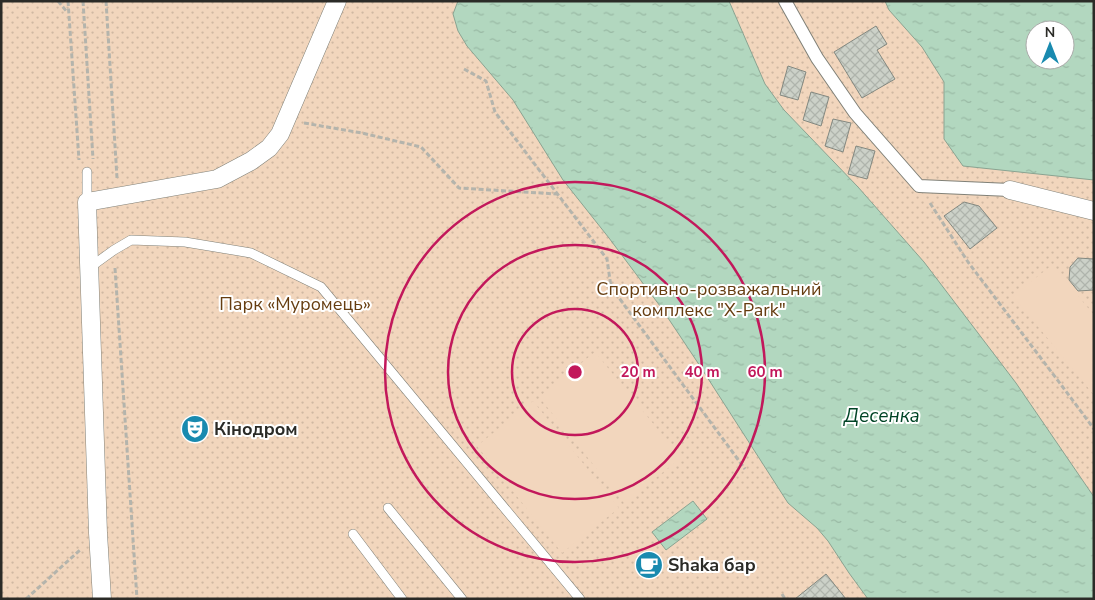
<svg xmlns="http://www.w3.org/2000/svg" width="1095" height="600" viewBox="0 0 1095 600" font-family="'Nunito Sans',sans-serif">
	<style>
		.park { fill: url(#park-dots); fill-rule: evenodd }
		.pitch { fill: #f2d6bd }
		.water { fill: url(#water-ripples); stroke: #8aa391; fill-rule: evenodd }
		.building { fill: url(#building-cross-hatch); stroke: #838880 }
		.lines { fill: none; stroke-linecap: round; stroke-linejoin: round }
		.service-casing { stroke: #808178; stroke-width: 10 }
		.pedestrian-casing { stroke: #808178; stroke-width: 14 }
		.minor-casing { stroke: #808178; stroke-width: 19 }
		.path { stroke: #b4b4ac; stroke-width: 3; stroke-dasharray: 5 2.5; stroke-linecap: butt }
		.service { stroke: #fff; stroke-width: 9 }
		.pedestrian { stroke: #fff; stroke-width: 12 }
		.minor { stroke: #fff; stroke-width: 18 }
		.ring { fill: none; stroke: #c2185b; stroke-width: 2.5 }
		.labels { text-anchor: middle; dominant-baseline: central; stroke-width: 4; stroke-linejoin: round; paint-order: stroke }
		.park-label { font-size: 18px; fill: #663d10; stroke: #fff }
		.poi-label { font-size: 18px; font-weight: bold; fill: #2b2b27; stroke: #fff; text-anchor: start }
		.water-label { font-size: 19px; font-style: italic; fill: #014426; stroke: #fff }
		.centre { fill: #c2185b; stroke: #fff; stroke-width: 2.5 }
		.ring-label { font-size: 15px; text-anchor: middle; font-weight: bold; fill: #c2185b; stroke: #fff; stroke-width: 4; stroke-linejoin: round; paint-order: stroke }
	</style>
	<defs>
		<pattern id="park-dots" width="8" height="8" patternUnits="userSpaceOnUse" patternTransform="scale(1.25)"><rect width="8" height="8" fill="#f2d6bd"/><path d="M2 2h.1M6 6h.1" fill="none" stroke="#d0b8a2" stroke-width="1.8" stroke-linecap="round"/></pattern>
		<pattern id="water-ripples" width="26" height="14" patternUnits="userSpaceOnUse" patternTransform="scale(1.25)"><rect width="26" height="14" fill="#b2d7bf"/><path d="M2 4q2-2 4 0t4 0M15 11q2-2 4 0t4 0" fill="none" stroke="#99b9a4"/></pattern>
		<pattern id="building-cross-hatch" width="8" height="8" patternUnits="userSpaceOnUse" patternTransform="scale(1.25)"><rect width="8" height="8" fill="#ccd1c8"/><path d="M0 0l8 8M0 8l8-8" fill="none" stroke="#afb4ac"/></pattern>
	</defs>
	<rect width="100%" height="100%" fill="#f5f5eb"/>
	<!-- park -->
	<path class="park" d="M1,1H1094V599H1ZM1035,30H1065V60H1035Z"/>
	<!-- pitch -->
	<g class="pitch">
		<polygon points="1052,265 1094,315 1094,395 1013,296"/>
		<polygon points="595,352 681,458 624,503 539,397"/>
		<polygon points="533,401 619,508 562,553 477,446"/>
	</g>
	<!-- water -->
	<g class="water">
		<polygon points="458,1 729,1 765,84 784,110 858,187 924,262 1016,383 1094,497 1094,599 868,599 849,573 828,541 817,528 788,503 698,363 660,306 609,238 563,180 513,100 467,46 458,31 453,14"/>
		<path d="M885,1H1094V180L963,166L944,139V82L922,47L889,10ZM1035,30H1065V60H1035Z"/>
		<polygon points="693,501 707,519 666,550 652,532"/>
	</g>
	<!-- building -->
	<g class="building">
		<polygon points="876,26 887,44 877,50 895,79 862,98 834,52"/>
		<polygon points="788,66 806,72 798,100 780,95"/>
		<polygon points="811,92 829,97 821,126 803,120"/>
		<polygon points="833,119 851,123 843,152 825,146"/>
		<polygon points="856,146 875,151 867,179 848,174"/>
		<polygon points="964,202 979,206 997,228 970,249 944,216"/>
		<polygon points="1078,258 1094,259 1094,290 1078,291 1069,280 1070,267"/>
		<polygon points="826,574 846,599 795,599"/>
	</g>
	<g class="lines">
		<!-- service casing -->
		<g class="service-casing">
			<g id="service">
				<polyline points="87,172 87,202"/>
				<polyline points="89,268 114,250 131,240 185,242 251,253 321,287 580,599"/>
				<polyline points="388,508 462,599"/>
				<polyline points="353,534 402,599"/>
			</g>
		</g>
		<!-- pedestrian casing -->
		<g class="pedestrian-casing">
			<polyline id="pedestrian" points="785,1 817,58 855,113 919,186 1010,190"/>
		</g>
		<!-- minor casing -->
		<g class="minor-casing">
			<g id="minor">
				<polyline points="1010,190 1094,211"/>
				<polyline points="102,599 98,533 87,202 217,179 251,161 269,148 280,134 337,1"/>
			</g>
		</g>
		<!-- path -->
		<g class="path">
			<polyline points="58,1 67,12"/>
			<polyline points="68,1 79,160"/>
			<polyline points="83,1 93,159"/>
			<polyline points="106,1 117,178"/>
			<polyline points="464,69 486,81 495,112 607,259 611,287 745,469"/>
			<polyline points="304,123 362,133 421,147 459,188 557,194"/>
			<polyline points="930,203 968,262 1062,386 1094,429"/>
			<polyline points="115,268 137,599"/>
			<polyline points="782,594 785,599"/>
			<polyline points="26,599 80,550"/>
		</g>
		<!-- service -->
		<use href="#service" class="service"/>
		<!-- pedestrian -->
		<use href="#pedestrian" class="pedestrian"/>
		<!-- minor -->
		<use href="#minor" class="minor"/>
	</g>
	<!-- distance rings -->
	<g class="ring">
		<circle cx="575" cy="372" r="63"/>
		<circle cx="575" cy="372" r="127"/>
		<circle cx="575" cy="372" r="190"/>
	</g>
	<!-- icons -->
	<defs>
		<g id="theatre-disc" transform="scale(1.4375)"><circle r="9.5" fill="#198aaf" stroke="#fff"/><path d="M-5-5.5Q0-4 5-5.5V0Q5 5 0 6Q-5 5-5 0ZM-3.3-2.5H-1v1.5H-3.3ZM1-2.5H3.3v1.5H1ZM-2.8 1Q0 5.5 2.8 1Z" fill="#fff"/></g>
		<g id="cafe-disc" transform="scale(1.4375)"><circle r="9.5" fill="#198aaf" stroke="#fff"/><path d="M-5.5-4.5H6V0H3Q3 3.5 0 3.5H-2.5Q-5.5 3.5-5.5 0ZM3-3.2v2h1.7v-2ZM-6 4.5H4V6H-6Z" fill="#fff"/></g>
	</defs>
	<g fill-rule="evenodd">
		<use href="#theatre-disc" x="195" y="429"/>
		<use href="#cafe-disc" x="649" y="565"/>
	</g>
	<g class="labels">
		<!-- park labels -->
		<g class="park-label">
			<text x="709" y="289">Спортивно-розважальний<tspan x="709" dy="21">комплекс "Х-Park"</tspan></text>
			<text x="295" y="304">Парк «Муромець»</text>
		</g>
		<!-- poi labels -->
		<g class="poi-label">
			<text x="214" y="429">Кінодром</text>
			<text x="668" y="565">Shaka бар</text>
		</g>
		<!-- water labels -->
		<g class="water-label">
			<text x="882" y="416">Десенка</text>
		</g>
	</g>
	<circle cx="575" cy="372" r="8" class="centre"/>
	<g class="ring-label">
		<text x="638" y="377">20 m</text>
		<text x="702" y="377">40 m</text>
		<text x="765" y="377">60 m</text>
	</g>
	<!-- border -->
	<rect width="1095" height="600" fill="none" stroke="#2b2b27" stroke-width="5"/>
	<!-- north arrow -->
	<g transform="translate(1050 45)"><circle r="24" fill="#ffffff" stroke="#aaaaa9"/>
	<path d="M0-4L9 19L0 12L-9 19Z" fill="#198aaf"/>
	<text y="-8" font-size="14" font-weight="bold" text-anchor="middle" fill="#2b2b27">N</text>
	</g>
</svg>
